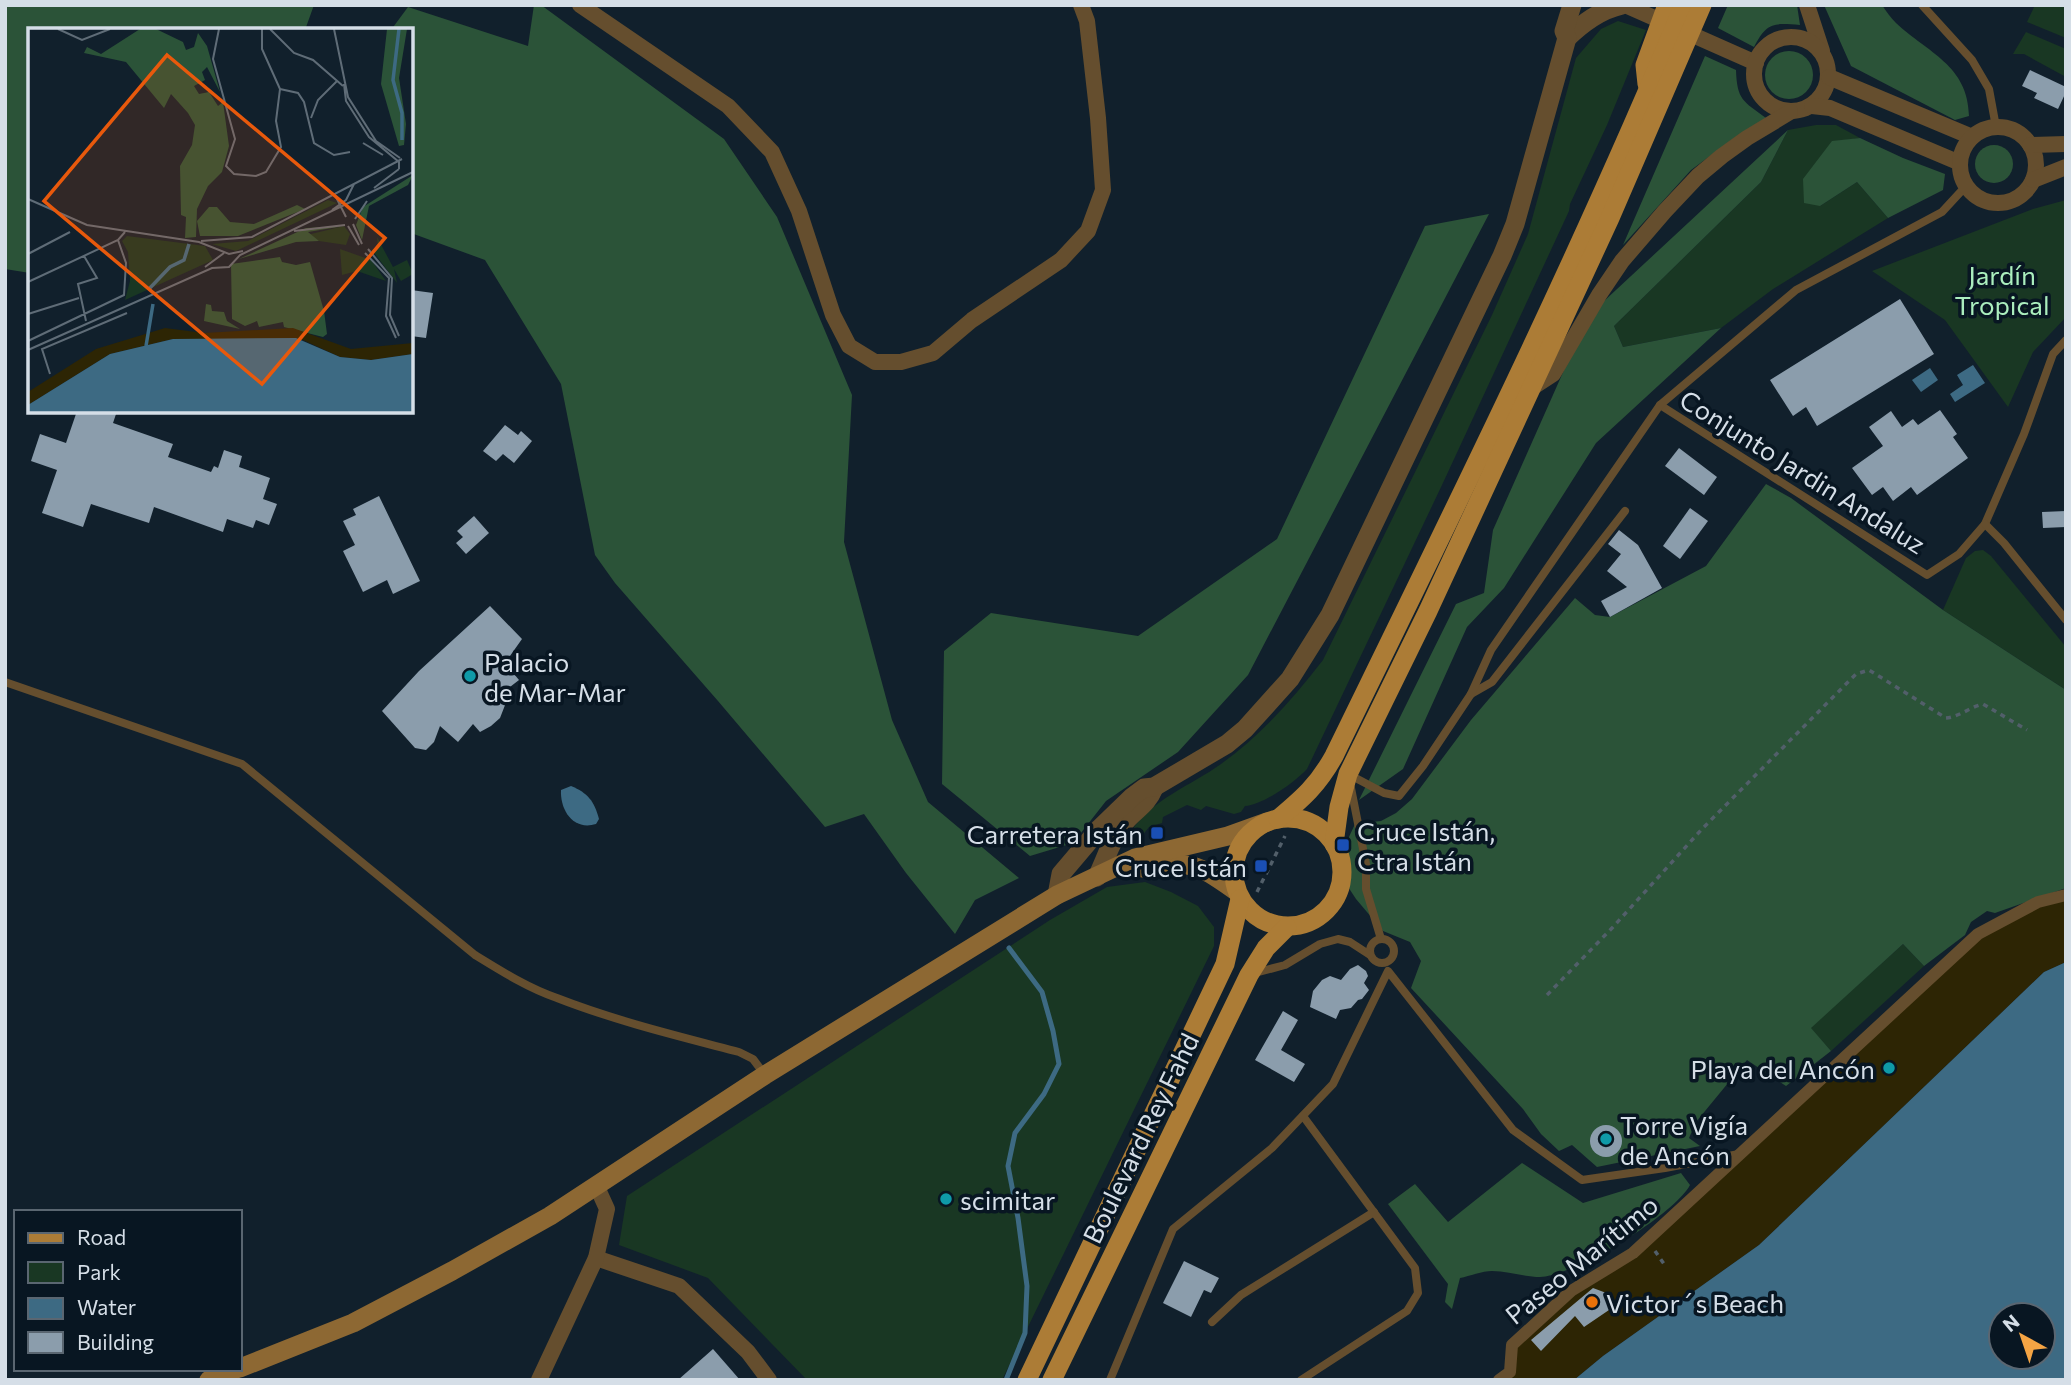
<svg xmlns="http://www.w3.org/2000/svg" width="2071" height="1385" viewBox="0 0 2071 1385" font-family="Commissioner,sans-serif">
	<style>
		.green { fill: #193723 }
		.forest { fill: #2b5338 }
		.sand { fill: #2d2504 }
		.water { fill: #3d6a83; fill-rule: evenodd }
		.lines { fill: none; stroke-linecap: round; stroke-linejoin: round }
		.stream { stroke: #3d6a83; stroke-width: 5 }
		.building { fill: #8b9dac }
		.path { stroke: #525f6a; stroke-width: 3.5; stroke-dasharray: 5 5; stroke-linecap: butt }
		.service { stroke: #654e2e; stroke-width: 8 }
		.pedestrian { stroke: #654e2e; stroke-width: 12 }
		.minor { stroke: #654e2e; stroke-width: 16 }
		.tertiary { stroke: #654e2e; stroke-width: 19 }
		.secondary { stroke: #8d6833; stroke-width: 19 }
		.primary { stroke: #ac7c36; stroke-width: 19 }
		.culture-dot { fill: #0f9aa8; stroke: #081622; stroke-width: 2.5 }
		.transit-dot { fill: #1a4fb4; stroke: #081622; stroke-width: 2.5 }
		.food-dot { fill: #e8710a; stroke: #081622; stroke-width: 2.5 }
		.labels { text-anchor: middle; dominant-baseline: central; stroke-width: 7; stroke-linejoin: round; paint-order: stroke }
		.park-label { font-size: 26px; fill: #abeebe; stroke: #081622 }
		.street-label { font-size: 26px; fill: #d5dee7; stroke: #081622 }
		.poi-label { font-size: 26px; fill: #d5dee7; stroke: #081622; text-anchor: start }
		.inset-river { fill: none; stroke: #3d6a83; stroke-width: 3.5 }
		.inset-road { fill: none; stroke: #5f6c77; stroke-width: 2 }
		.view { fill: #e8590c; fill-opacity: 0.15; stroke: #e8590c; stroke-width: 3.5 }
		.inset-edge { fill: none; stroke: #d5dee7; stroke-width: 3.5 }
	</style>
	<rect width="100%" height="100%" fill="#11202c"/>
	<!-- green -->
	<g class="green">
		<polygon points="2035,5 2066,5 2066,38 2027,22"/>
		<path d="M1618,21L1646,30L1607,125L1570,204L1569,211L1442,485L1307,769C1295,782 1263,805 1245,806L1241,812L1234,814L1206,806L1201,810L1187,805L1163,817L1162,823L1149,827L1138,841L1131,832C1150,800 1192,785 1221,764C1261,735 1293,699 1323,660L1492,315L1528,234L1576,58L1601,29Z"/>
		<polygon points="2026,32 2066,49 2066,77 2024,54 2013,54"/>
		<polygon points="1816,125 1836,125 1860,138 1832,142 1820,206 1857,182 1888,218 1773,289 1721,328 1623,347 1614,326 1761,182 1788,130"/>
		<polygon points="2066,200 2066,317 2033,352 2008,407 1945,320 1872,271 2033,209"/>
		<polygon points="1983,550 1991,556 2066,647 2066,690 1943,610 1966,558 1975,551"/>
		<polygon points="1145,882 1171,892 1198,906 1214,927 1214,946 1002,1380 807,1380 708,1278 619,1245 627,1196 1050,920 1107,887"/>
		<polygon points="1903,944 1924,966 1831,1051 1810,1028"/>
	</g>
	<!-- forest -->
	<g class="forest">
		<polygon points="5,5 314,5 305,30 30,30 30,273 5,269"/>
		<polygon points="534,5 541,5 724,139 777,217 852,395 844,542 892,720 928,802 1019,878 975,900 955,934 906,873 864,814 825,827 718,701 615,583 595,555 561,384 485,260 411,233 411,30 391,30 408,7 528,46"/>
		<path d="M1728,5H1797L1800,25C1773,23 1767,22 1754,47L1718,28Z"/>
		<path d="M1824,5H1882C1886,11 1891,18 1896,23C1928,53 1968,65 1969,116L1955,120L1851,66Z"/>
		<circle cx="1789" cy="75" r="24"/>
		<path d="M1705,56L1736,70C1737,100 1743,101 1766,118L1737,136L1691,170L1623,245Z"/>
		<polygon points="1788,130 1761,182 1614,326 1623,347 1721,328 1596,443 1504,588 1467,627 1403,769 1359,800 1456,604 1484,593 1493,530 1588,316"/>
		<polygon points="1860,138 1903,158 1945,174 1943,190 1888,218 1857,182 1820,206 1804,203 1803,179 1832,141"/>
		<circle cx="1994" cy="164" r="19"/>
		<polygon points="1489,214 1248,675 1178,752 1106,801 1073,843 1030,856 942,784 944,651 991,613 1138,636 1277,539 1425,226"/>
		<polygon points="1766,484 1791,498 1943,610 2066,690 2066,888 1995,913 1987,911 1971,922 1965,935 1924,966 1903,944 1811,1028 1831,1051 1786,1086 1747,1060 1696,1122 1689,1138 1700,1146 1597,1167 1572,1145 1559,1151 1541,1134 1523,1109 1411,988 1421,961 1410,942 1383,931 1356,899 1335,867 1355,824 1381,821 1396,813 1412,799 1471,720 1575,598 1595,615 1610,617 1706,566"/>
		<path d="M1522,1163L1583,1203L1681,1173L1690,1185C1674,1215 1574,1276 1540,1277C1524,1277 1508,1271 1492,1271C1482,1271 1470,1276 1460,1278L1452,1309L1445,1302L1448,1284L1388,1204L1415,1184L1448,1222Z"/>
	</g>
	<!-- sand -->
	<polygon class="sand" points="2066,895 2066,962 2044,972 1759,1245 1603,1356 1574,1380 1499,1380 1510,1372 1512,1345 1571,1291 1633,1253 1978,934"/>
	<!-- water -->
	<g class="water">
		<polygon points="1973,365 1985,383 1955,402 1950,394 1963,385 1957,375"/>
		<polygon points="1930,368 1938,380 1921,392 1912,380"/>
		<path d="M571,786C588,793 594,801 599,819L596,824C573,831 560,810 561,790Z"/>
		<path d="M2066,962V1380H1574L1603,1356L1759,1245L2044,972ZM2001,1315H2043V1357H2001Z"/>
	</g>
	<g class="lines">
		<!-- stream -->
		<polyline class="stream" points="1006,1380 1025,1333 1027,1286 1018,1218 1008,1166 1015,1133 1044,1094 1059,1064 1053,1031 1042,992 1009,948"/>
	</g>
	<!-- building -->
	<g class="building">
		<polygon points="2030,70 2066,87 2066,92 2058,109 2034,98 2037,93 2022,86"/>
		<polygon points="411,290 433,293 426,338 411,336"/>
		<polygon points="1900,299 1934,354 1817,426 1806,407 1793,416 1770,380"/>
		<polygon points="1940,410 1957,434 1953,437 1968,458 1917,495 1911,487 1893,501 1883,487 1872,495 1852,468 1883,446 1869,427 1891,411 1902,427 1913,419 1918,425"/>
		<polygon points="77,411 117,411 113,423 173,444 168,457 211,472 214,466 218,468 224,450 242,456 239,467 270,478 263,499 277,504 269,525 256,520 253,528 227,519 223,532 154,507 149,523 91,504 83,527 42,513 57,470 31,461 40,434 66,443"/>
		<polygon points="505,425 518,435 521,431 532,441 514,463 503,454 496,461 483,451"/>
		<polygon points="1679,448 1717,477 1704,495 1665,466"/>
		<polygon points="379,496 420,581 393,594 387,580 363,592 343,551 355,545 343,521 356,515 353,509"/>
		<polygon points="1690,508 1708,521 1680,559 1663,546"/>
		<polygon points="2066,511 2066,527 2043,528 2042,512"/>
		<polygon points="474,516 489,533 466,554 456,543 463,537 457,531"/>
		<polygon points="1619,530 1638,545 1662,588 1610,617 1601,601 1627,587 1607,571 1621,554 1608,544"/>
		<polygon points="490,606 522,639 505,663 519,680 501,694 507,700 500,718 491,726 480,732 473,724 458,742 440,726 434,742 426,750 415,748 382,711 419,671"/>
		<polygon points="1358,965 1366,971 1368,976 1364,983 1369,990 1362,999 1358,1000 1351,1008 1340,1010 1336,1019 1310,1007 1313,991 1322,980 1330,976 1341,980 1350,969"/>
		<polygon points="1283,1011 1298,1020 1281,1050 1305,1064 1294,1082 1255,1060"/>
		<circle cx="1606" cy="1141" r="16"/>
		<polygon points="1184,1261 1219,1278 1211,1293 1204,1290 1191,1317 1163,1303"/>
		<polygon points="1593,1288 1609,1294 1609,1310 1584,1327 1575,1316 1541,1351 1531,1340"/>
		<polygon points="713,1349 740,1380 678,1380"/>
	</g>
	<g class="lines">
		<!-- path -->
		<g class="path">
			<polyline points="1257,892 1285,836"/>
			<path d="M1547,995L1613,927L1702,829L1856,674L1869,670L1946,718C1959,717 1970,707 1983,704L2027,730"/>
			<polyline points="1655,1251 1664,1264"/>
		</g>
		<!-- service -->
		<g class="service">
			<polyline points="1922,5 1972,60 1989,89 1996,127"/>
			<polyline points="1660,405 1927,575 1959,554 1985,524 2024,434 2053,354 2066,340"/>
			<polyline points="1985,524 2004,543 2066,620"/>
			<path d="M5,682L242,764L475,955C501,971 528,988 557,998C616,1021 678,1036 739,1052L753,1059L765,1075"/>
			<polyline points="1471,694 1492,682 1625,511"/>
			<polyline points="1348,774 1384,793 1399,796 1423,766 1471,694 1491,650 1660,405 1796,290 1942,212 1966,186"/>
			<polyline points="1351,788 1366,864 1366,889 1381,939"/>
			<circle cx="1382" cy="951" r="12"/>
			<polyline points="1255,973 1285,965 1320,944 1338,939 1350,942 1370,955"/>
			<polyline points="1212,1322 1241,1295 1374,1212"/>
			<polyline points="1110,1380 1173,1229 1272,1148 1333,1084 1388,971 1513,1130 1582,1180 1665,1168 1739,1154"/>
			<polyline points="1301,1380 1407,1311 1418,1293 1415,1268 1303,1116"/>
		</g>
		<!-- pedestrian -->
		<polyline class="pedestrian" points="1499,1380 1510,1372 1512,1345 1571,1291 1633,1253 1978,934 2038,902 2066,895"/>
		<!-- minor -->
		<g class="minor">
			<polyline points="580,5 728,106 772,152 799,211 833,315 849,346 875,362 901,362 933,353 972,320 1061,260 1088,231 1103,190 1098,118 1087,21 1081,5"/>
			<polyline points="1625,5 1756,63"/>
			<polyline points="1807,5 1822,51"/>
			<circle cx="1791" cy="74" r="37"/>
			<polyline points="1829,77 1972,137"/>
			<polyline points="1812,106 1830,108 1960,163"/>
			<circle cx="1998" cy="165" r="38"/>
			<polyline points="2030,145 2066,144"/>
			<polyline points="2033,180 2066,167"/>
			<polyline points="1530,389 1553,374 1599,295 1622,261 1665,211 1698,176 1722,156 1747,138 1790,112"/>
			<polyline points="596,1258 679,1286 748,1352 769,1380"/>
			<polyline points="539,1380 596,1258 607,1209 597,1187"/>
		</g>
		<!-- tertiary -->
		<g class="tertiary">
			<path d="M1567,38C1583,23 1600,10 1622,5"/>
			<path d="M1097,877C1106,859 1112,837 1125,822C1136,809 1147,805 1154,788"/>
			<polyline points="1057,895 1061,874 1100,828 1132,797 1144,788 1154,787 1227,744 1245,729 1290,679 1330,615 1502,256 1515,224 1567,38 1564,31 1572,5"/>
		</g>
		<!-- secondary -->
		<g class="secondary">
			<path d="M1142,868C1193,861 1194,862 1236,891"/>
			<polyline points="240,1368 353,1323 452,1271 550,1216 765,1075 1057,895 1135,858 1228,836 1267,822"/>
			<polyline points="209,1380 236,1369"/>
		</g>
		<!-- primary -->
		<g class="primary">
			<polyline points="1647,84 1645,65 1667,5"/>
			<circle cx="1288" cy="872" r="54"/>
			<path d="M1278,819C1303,798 1318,785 1334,756C1455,508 1578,260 1684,5"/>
			<polyline points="1334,844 1339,807 1348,774 1428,611 1610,218 1702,5"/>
			<polyline points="1027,1380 1225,964 1240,899"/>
			<polyline points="1052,1380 1249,975 1266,948 1287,927"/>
		</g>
	</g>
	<!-- markers -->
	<g class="culture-dot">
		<circle cx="470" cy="676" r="7"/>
		<circle cx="1889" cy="1068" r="7"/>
		<circle cx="1606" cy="1139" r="7"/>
		<circle cx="946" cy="1199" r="7"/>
	</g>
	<g class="transit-dot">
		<rect x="1150" y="826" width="14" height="14" rx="3.5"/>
		<rect x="1336" y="838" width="14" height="14" rx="3.5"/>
		<rect x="1254" y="859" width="14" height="14" rx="3.5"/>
	</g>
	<circle class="food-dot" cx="1592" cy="1302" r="7"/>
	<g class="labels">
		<!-- park labels -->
		<g class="park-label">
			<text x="2002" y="274">Jardín<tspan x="2002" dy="30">Tropical</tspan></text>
		</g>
		<!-- street labels -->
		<g class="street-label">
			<text transform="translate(1803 471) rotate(32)">Conjunto Jardin Andaluz</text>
			<text transform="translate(1140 1138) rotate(-64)">Boulevard Rey Fahd</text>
			<text transform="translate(1581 1259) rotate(-39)">Paseo Marítimo</text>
		</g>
		<!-- poi labels -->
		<g class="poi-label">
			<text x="484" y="661">Palacio<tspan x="484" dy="30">de Mar-Mar</tspan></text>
			<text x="1357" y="830">Cruce Istán,<tspan x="1357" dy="30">Ctra Istán</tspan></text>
			<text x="1143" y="833" text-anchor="end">Carretera Istán</text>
			<text x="1247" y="866" text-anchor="end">Cruce Istán</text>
			<text x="1875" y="1068" text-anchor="end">Playa del Ancón</text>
			<text x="1620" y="1124">Torre Vigía<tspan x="1620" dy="30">de Ancón</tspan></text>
			<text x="960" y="1199">scimitar</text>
			<text x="1606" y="1302">Victor´s Beach</text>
		</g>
	</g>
	<!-- overview -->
	<g transform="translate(28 28)">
		<rect width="385" height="385" fill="#11202c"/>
		<path d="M300,172L309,175L208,223L184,216L220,213ZM316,198L322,206L318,217L291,213L279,207ZM99,208L177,218L185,232L97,272L102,253L100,224L94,213ZM349,209L365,239L379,232L385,246L373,253L366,241L369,255L344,222L350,219ZM312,221L343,232L358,253L329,243L314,247Z" fill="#193723"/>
		<path d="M112,1H128L155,14L158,22L166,19L170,5L179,18L192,64L179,39L174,44L177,52L166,58L171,66L181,64L190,78L195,74L201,118L194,144L180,158L169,181L168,209L157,210L158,189L153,187L152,138L164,117L167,97L160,85L143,66L136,80L98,34L56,25L59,19L73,26ZM359,1H379L371,50L378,96L376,117L371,118L353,56ZM385,147L380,157L341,178L334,212L328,197L335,179ZM269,177L277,181L210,208H172L169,193L181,179H189L202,194L226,196ZM316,198L280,204L291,213L268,214L211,231L278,200ZM252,229L254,234L268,237L282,234L296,283L299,306L295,309L256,299L255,294L231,299L229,293L217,298L204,291L203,236ZM178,276L183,277L184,283L196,284L199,293L212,301L176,293Z" fill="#2b5338"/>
		<path d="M137,300L176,305L265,300L323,321L385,315V326L343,332L312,329L275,312L145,311L82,326L0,377V364L68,321Z" fill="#2d2504"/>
		<path d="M268,310L312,329L343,332L385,326V384H0V377L82,326L145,311Z" fill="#3d6a83"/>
		<path class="inset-river" d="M371,1L365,52L374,85V112M120,262L142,239L156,232L161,216M118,318L125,276"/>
		<path class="inset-road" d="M30,1L54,12L82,1M191,1L185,31L207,111L198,138L206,146L228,148L238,144L253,119L248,93L252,61L234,21V1M242,1L266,25L285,32L315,58M306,1L320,69L348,113L372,130M316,56L318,73L341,109L371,134V141M252,61L270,65L276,74L286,115L306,127L322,124M283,90L290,72L309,53M335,115L355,127M346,160L371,141M308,169L318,189M0,171L59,197L171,214L201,226L215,223M304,182L318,172L326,156M327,191L339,173M325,196L334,216M320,198L331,217M266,203L317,197M173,213L224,209L374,131M340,221L364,250L362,287L371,308M337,225L361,250L358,288L368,310M0,226L42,204M56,228L69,250L50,256L58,293M177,239L196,225M0,254L90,212L97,204M0,286L51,270M0,313L96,267L98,235L90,212M0,322L184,240L201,239L212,227L385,144M22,346L14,321L99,285"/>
		<path class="view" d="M139,27L357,210L234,356L16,173Z"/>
		<rect width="385" height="385" class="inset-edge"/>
	</g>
	<!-- border -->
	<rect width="2071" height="1385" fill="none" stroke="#d5dee7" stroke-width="14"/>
	<!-- legend -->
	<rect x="14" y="1210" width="228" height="161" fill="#081622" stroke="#5a6671" stroke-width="2"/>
	<rect x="28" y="1233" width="35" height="10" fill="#ac7c36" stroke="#5a6671" stroke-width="2"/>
	<text x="77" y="1245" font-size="21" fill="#d5dee7">Road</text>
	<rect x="28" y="1262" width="35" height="21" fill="#193723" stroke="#5a6671" stroke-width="2"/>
	<text x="77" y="1280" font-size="21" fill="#d5dee7">Park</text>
	<rect x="28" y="1298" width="35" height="21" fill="#3d6a83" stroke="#5a6671" stroke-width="2"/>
	<text x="77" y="1315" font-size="21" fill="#d5dee7">Water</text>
	<rect x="28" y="1332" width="35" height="21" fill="#8b9dac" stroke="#5a6671" stroke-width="2"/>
	<text x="77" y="1350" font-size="21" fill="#d5dee7">Building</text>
	<!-- north arrow -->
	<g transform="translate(2022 1336) rotate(320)"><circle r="33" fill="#081622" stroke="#5a6671" stroke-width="2"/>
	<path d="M0-5L12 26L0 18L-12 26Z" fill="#f4a444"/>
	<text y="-10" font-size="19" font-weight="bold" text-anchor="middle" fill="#d5dee7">N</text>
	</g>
</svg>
